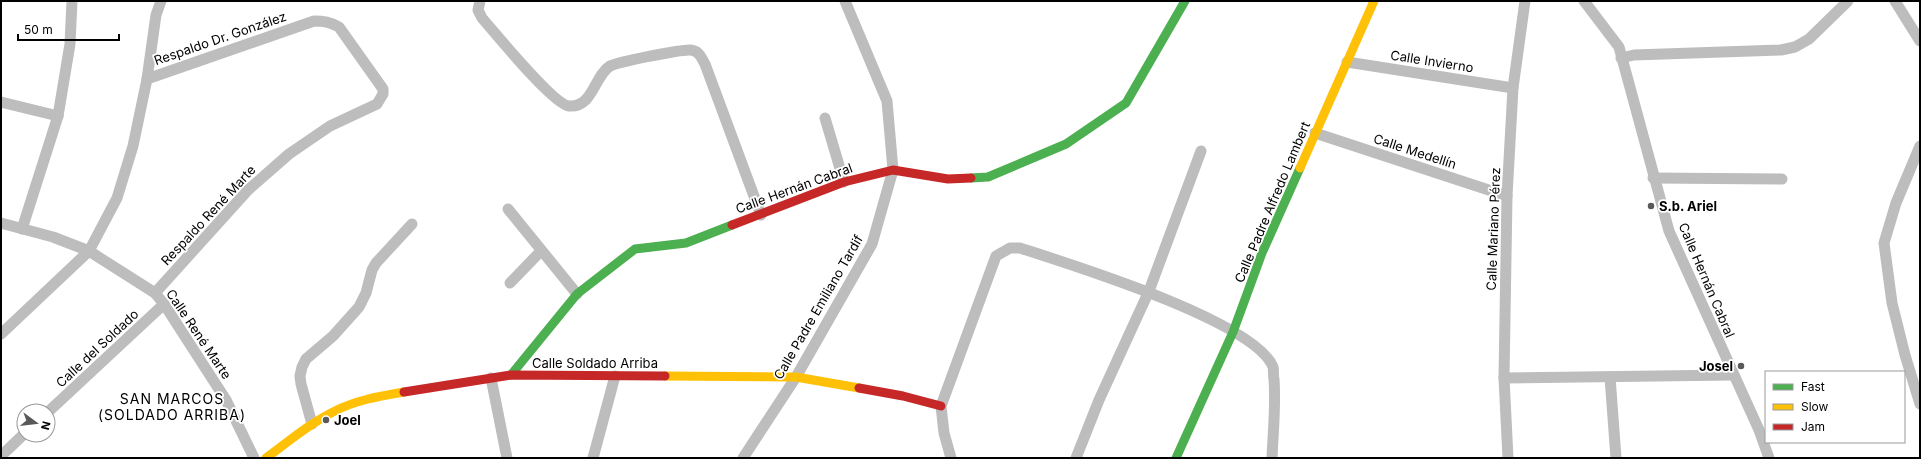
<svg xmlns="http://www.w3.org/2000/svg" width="1921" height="459" viewBox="0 0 1921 459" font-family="Inter,sans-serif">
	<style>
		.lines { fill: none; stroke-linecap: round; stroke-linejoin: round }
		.street { stroke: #bdbdbd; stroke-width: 11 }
		.fast { stroke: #4caf50; stroke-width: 9 }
		.slow { stroke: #ffc107; stroke-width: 9 }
		.jam { stroke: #c62828; stroke-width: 9 }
		.poi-dot { fill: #595959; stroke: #fff; stroke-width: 1.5 }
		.labels { text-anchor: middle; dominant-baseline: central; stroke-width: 3.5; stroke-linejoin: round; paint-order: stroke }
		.street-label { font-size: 13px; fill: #000; stroke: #fff }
		.poi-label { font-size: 13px; font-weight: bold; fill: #000; stroke: #fff; text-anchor: start }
		.neighbourhood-label { font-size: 14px; letter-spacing: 1px; fill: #000; stroke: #fff }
	</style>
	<rect width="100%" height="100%" fill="#fff"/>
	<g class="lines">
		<!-- street -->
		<g class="street">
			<path d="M480,1L478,10L482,18C496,34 553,104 569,106C593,108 594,76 610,66C618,62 682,49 691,50C699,51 701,57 705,64L761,215"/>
			<polyline points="1584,1 1619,47 1669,231 1759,430 1769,458"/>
			<polyline points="1895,1 1920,41"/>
			<polyline points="1621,58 1634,55 1781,50 1795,47 1809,39 1848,1"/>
			<polyline points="1347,62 1513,88"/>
			<path d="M147,79L314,21C324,21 330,22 339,27L383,89V94L377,104L330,126L289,154L248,190L155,293"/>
			<polyline points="1,102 58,116"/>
			<polyline points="825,118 844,182"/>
			<polyline points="1315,133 1507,196"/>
			<polyline points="1920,146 1896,203 1884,243 1892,303 1905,355 1920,404"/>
			<polyline points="1653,178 1782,179"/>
			<polyline points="508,209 577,294"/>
			<polyline points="1,223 53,237 89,251 155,293 164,304 226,400 254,458"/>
			<polyline points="22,229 58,116 70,44 72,1"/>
			<polyline points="510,283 541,251"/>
			<polyline points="1,334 89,251 117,198 133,146 147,79 156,15 161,1"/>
			<polyline points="1610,377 1616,458"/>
			<polyline points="491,378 507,458"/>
			<polyline points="1504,378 1733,375"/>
			<polyline points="48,412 164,304"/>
			<polyline points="312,424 301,384 300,376 302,367 306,359 333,336 359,307 366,293 372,270 376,263 412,224"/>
			<polyline points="1,456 24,434"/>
			<polyline points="593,458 615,376"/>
			<polyline points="743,458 796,377 872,244 893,170 887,101 845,1"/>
			<path d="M951,458L944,433L941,406L996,256L1010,248H1020C1069,264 1255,321 1273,367C1274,370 1273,376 1274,379C1276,405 1273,432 1272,458"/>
			<polyline points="1076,458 1099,400 1149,291 1201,151"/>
			<polyline points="1508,458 1504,378 1507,196 1513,88 1525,1"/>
		</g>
		<!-- fast -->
		<g class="fast">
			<polyline points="971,178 988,177 1066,144 1126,103 1185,1"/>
			<polyline points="511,375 577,294 635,249 686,243 732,225"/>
			<polyline points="1176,458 1233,332 1262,253 1300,168"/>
		</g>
		<!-- slow -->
		<g class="slow">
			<polyline points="1300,168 1374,1"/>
			<polyline points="665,376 796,377 859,388"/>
			<path d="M266,458C288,442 310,423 335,411C356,400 381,396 404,392"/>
		</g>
		<!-- jam -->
		<g class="jam">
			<polyline points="732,225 844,182 893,170 948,179 971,178"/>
			<polyline points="859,388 903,396 941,406"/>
			<polyline points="404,392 511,375 665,376"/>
		</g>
	</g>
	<!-- markers -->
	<g class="poi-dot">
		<circle cx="1651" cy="206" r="4"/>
		<circle cx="1741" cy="366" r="4"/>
		<circle cx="326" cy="420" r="4"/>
	</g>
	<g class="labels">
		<!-- street labels -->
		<g class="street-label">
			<text transform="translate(220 38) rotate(-19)">Respaldo Dr. González</text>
			<text transform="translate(1432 61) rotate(9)">Calle Invierno</text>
			<text transform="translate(1415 151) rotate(18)">Calle Medellín</text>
			<text transform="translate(794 188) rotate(-20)">Calle Hernán Cabral</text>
			<text transform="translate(1272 202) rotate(-67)">Calle Padre Alfredo Lambert</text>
			<text transform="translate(208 215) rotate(-47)">Respaldo René Marte</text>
			<text transform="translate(1493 229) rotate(-88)">Calle Mariano Pérez</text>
			<text transform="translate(1707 280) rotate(67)">Calle Hernán Cabral</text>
			<text transform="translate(818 307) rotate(-60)">Calle Padre Emiliano Tardif</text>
			<text transform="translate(199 334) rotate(56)">Calle René Marte</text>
			<text transform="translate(97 348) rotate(-43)">Calle del Soldado</text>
			<text x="595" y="363">Calle Soldado Arriba</text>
		</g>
		<!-- poi labels -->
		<g class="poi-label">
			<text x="1659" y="206">S.b. Ariel</text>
			<text x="1733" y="366" text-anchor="end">Josel</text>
			<text x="334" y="420">Joel</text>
		</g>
		<!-- neighbourhood labels -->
		<g class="neighbourhood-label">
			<text x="172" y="398">SAN MARCOS<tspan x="172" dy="16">(SOLDADO ARRIBA)</tspan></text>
		</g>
	</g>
	<!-- border -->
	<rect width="1921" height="459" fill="none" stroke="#000000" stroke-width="4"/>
	<!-- legend -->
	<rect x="1765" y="371" width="140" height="72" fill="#ffffff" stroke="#999999"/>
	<rect x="1773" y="384" width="20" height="6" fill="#4caf50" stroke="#999999"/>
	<text x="1801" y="391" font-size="12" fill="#000000">Fast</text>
	<rect x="1773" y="404" width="20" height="6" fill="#ffc107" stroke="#999999"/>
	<text x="1801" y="411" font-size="12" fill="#000000">Slow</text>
	<rect x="1773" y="424" width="20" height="6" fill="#c62828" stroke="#999999"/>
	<text x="1801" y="431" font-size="12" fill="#000000">Jam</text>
	<!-- north arrow -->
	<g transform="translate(36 423) rotate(105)"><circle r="19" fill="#ffffff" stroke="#999999"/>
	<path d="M0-3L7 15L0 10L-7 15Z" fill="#595959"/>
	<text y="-6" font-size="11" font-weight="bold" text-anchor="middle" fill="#000000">N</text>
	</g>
	<!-- scale -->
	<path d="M18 34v6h101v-6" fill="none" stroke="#000000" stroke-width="2"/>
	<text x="24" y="34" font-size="12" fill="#000000" stroke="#ffffff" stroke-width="3" paint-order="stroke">50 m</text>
</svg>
